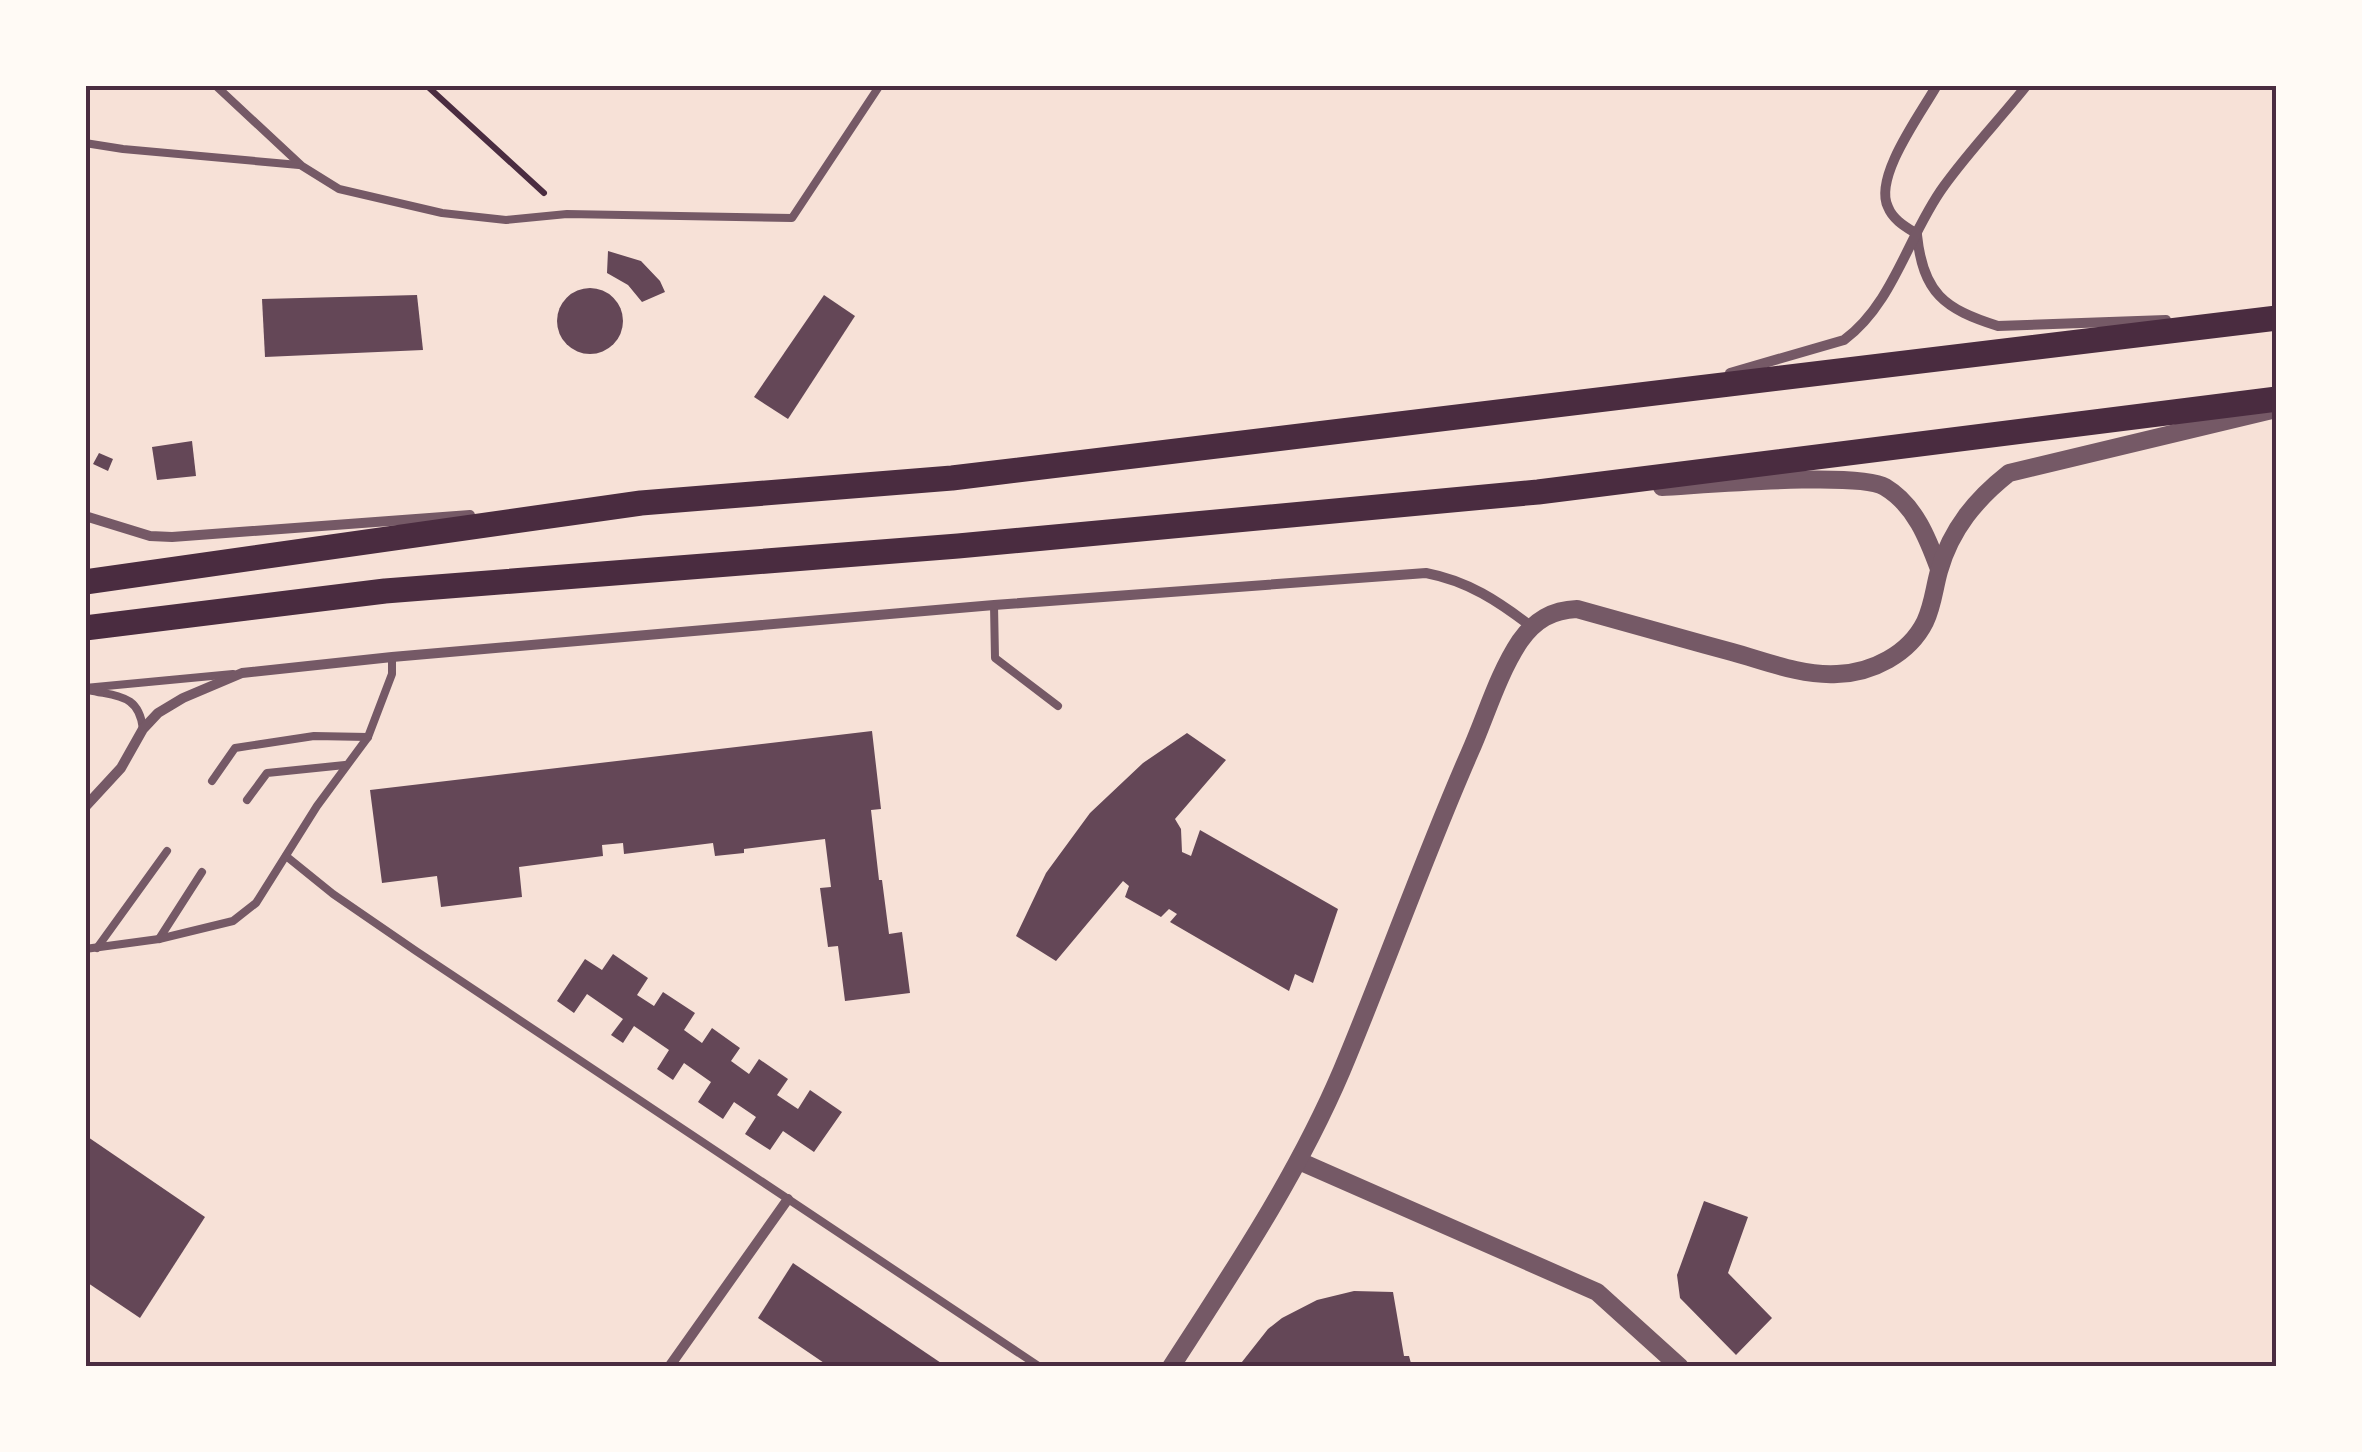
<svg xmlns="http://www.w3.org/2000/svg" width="2362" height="1452" viewBox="0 0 2362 1452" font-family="'Space Grotesk',sans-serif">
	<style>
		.building { fill: #644757 }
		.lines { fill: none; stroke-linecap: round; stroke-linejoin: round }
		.path { stroke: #4a2c40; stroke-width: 6 }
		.service { stroke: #755966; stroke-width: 8 }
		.minor { stroke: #755966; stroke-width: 10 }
		.tertiary { stroke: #755966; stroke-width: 18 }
		.primary { stroke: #4a2c40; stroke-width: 25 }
		.neatline { fill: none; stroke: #4a2c40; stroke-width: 4 }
	</style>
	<rect width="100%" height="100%" fill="#f7e1d7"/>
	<!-- building -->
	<g class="building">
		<polygon points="608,251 641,261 660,281 665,292 642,302 628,285 607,273"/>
		<circle cx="590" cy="321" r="33"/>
		<polygon points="417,295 423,350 265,357 262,299"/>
		<polygon points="824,295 855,316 788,419 754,397"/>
		<polygon points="192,441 196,476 157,480 152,447"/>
		<polygon points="99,453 113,459 108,471 93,464"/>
		<polygon points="872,731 881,809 871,810 879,880 882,880 889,934 902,932 910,993 845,1001 838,946 828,947 820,888 831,887 825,839 744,849 744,853 715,856 713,843 624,854 623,843 602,845 603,856 519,867 522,897 441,907 437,876 382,883 370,790"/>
		<polygon points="1187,733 1226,760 1175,819 1181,829 1182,852 1191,856 1200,830 1338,909 1313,983 1295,974 1289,991 1170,922 1177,914 1169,909 1161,917 1125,897 1129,886 1123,881 1056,961 1016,936 1046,873 1090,813 1143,763"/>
		<polygon points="613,954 648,978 637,995 654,1006 663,992 695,1013 684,1030 702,1043 712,1028 740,1048 731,1061 749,1074 759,1059 788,1079 777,1095 798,1109 810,1090 842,1112 814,1152 783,1131 770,1150 745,1134 756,1117 734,1102 723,1119 698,1102 711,1082 684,1063 673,1080 657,1069 669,1050 634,1026 623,1043 611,1035 623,1019 587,994 574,1013 557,1001 585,959 602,970"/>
		<polygon points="85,1135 205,1217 140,1318 85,1281"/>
		<polygon points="1704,1201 1748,1217 1728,1273 1772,1318 1736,1355 1680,1298 1677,1275"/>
		<polygon points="793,1263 947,1367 830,1367 758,1318"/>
		<polygon points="1354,1291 1393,1292 1404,1356 1409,1356 1412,1367 1238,1367 1268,1329 1282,1318 1317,1300"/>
	</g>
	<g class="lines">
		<!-- path -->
		<polyline class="path" points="426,85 544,193"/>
		<!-- service -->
		<g class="service">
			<polyline points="215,85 302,166 339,189 442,213 506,220 567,214 792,218 880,85"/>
			<polyline points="85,143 123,149 299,165"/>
			<polyline points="994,605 995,658 1058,706"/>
			<polyline points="85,688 233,674"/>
			<path d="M89,690C118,697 139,694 143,729"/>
			<polyline points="212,781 235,748 314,736 368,737"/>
			<polyline points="247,800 267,773 345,765"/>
			<polyline points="286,856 333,894 416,951 1040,1367"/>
			<polyline points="159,939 202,872"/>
			<polyline points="97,948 167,851"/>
			<polyline points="85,949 159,939 233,921 256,903 317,806 368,737 392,674 392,657"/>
		</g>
		<!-- minor -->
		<g class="minor">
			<path d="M1917,234C1906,227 1893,220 1888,207C1873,177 1922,112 1937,85"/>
			<path d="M1917,235C1923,293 1944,309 1998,326L2166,320"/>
			<path d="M1730,373L1844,340C1894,303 1908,235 1944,186C1969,151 2000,119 2027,85"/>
			<polyline points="85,516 150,536 172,537 470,515"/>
			<path d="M85,807L121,768L143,729L158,713L183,698L242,673L392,657L994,605L1426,573C1468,581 1498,601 1532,627"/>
			<polyline points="669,1367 788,1199"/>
		</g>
		<!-- tertiary -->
		<g class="tertiary">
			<path d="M1662,487C1702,485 1859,471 1885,487C1915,505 1928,539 1939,569"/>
			<polyline points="1299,1161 1597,1292 1680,1367"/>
			<path d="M1171,1367C1233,1271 1297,1176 1342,1070C1386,965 1424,857 1470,752C1486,716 1498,674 1520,641C1535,620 1552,610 1577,609C1628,623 1680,638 1732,652C1765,661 1801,676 1837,674C1872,673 1909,654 1925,622C1933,605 1934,589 1939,571C1951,529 1976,499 2009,473L2272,410"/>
		</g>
		<!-- primary -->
		<g class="primary">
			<polyline points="85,582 641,503 952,478 2277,318"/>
			<polyline points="85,628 385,591 958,546 1538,492 2277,399"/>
		</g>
	</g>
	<!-- border -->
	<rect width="2362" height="1452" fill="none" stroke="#fffaf5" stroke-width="175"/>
	<rect x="88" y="88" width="2186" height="1276" class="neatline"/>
</svg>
